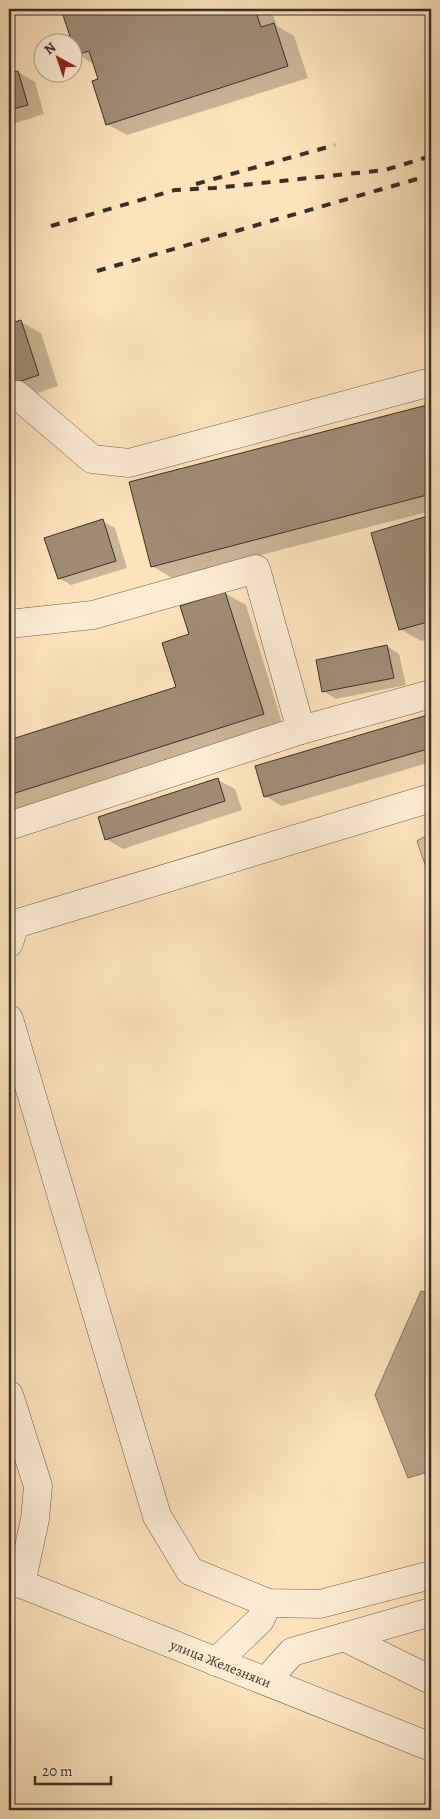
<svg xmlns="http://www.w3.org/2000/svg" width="440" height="1819" viewBox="0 0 440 1819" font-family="Alegreya,serif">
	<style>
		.green { fill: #ddc4a1; stroke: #8d7962 }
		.water { fill: #bca588; stroke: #897560 }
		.shadow { fill: #0003 }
		.building { fill: #a18c73; stroke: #3d2e24 }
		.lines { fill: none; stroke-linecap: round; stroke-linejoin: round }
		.minor-casing { stroke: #6d5b4a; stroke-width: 29 }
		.minor { stroke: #feedd3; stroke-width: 28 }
		.rail { stroke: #3d2e24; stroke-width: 4; stroke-dasharray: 9 9; stroke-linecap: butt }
		.labels { text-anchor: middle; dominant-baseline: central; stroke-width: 5; stroke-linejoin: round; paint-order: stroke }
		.street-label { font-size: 14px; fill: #3d2e24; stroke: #feedd3 }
	</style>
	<rect width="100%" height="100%" fill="#fee3bb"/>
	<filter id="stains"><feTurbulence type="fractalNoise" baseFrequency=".004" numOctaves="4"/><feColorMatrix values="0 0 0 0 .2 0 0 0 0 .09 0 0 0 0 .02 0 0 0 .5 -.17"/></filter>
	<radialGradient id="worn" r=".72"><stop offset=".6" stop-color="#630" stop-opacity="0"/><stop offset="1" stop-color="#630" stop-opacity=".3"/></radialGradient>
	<!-- green -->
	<polygon class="green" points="431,833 431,882 417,841"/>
	<!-- water -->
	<polygon class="water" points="421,1291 431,1293 431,1471 408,1478 375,1395"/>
	<!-- shadow -->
	<g class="shadow">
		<polygon points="62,9 271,9 277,26 294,36 308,78 127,135 107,124 100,80 95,65 77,54"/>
		<polygon points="18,72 35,82 44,114 9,125 9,75"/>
		<polygon points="21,322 41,333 58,386 9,403 9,326"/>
		<polygon points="431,405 431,511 172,578 152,566 131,483"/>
		<polygon points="9,486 15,505 9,507"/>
		<polygon points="431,516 431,638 421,641 400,629 373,534"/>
		<polygon points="102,521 115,528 127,568 71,585 59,578"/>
		<polygon points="225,593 246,605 283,726 9,812 9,741 178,688 190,635"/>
		<polygon points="387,646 399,654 406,685 336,699 323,691"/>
		<polygon points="431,715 431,762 282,806 265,796 256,766"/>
		<polygon points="218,780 235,789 242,810 123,849 106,839"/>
		<polygon points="9,1482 12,1484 9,1494"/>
	</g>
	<!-- building -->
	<g class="building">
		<polygon points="61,9 255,9 261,27 274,23 288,66 106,125 92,81 98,79 89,51 76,55"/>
		<polygon points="18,71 28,105 9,110 9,73"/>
		<polygon points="21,320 39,375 9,385 9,324"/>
		<polygon points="431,404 431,494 151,567 129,482"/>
		<polygon points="431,515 431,621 399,630 371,533"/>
		<polygon points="103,519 116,561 58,579 44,538"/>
		<polygon points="225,592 264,714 9,795 9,740 176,687 162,643 189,634 180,606"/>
		<polygon points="387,645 394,678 322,692 316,660"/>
		<polygon points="431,714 431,748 264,797 255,766"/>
		<polygon points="218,778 225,801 105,840 98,817"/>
	</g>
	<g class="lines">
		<!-- minor casing -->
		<g class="minor-casing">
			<g id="minor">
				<polyline points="9,398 17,395 92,459 129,463 431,382"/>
				<polyline points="9,624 93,615 256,569 301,730 9,826"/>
				<polyline points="301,730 431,694"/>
				<polyline points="9,943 15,924 431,798"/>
				<polyline points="9,1019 157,1516 190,1571 268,1603 320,1604 431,1575"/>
				<polyline points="9,1395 38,1486 35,1519 21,1584"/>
				<path id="s1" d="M9,1579L431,1747"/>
				<polyline points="344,1637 431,1680"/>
				<polyline points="216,1662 260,1620 268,1603"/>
				<polyline points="266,1681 292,1652 431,1612"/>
			</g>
		</g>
		<!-- minor -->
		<use href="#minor" class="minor"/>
		<!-- rail -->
		<g class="rail">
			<polyline points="196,184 335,145"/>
			<polyline points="51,226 175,190 215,188 385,170 431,156"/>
			<polyline points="97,271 431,175"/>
		</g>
	</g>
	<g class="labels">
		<!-- street labels -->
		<g class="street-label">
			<text stroke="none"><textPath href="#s1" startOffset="228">улица Железняки</textPath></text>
		</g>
	</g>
	<!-- margin -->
	<rect width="440" height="1819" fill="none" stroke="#fee3bb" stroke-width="30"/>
	<rect x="10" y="10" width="420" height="1799" fill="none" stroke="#3d2e24" stroke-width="2.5"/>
	<rect x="15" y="15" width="410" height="1789" fill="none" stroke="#3d2e24"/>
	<!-- north arrow -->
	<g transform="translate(58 58) rotate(320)"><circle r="24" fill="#feedd3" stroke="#b1a18d"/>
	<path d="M0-4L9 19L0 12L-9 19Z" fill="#8f2418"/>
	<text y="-8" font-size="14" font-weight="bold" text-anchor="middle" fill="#3d2e24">N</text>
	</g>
	<!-- scale -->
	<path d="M35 1776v8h76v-8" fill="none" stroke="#3d2e24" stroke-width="2.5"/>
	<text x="42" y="1776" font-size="15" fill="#3d2e24" stroke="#feedd3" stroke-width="4" paint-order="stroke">20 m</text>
	<rect width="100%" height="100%" filter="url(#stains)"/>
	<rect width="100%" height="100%" fill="url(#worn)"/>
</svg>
